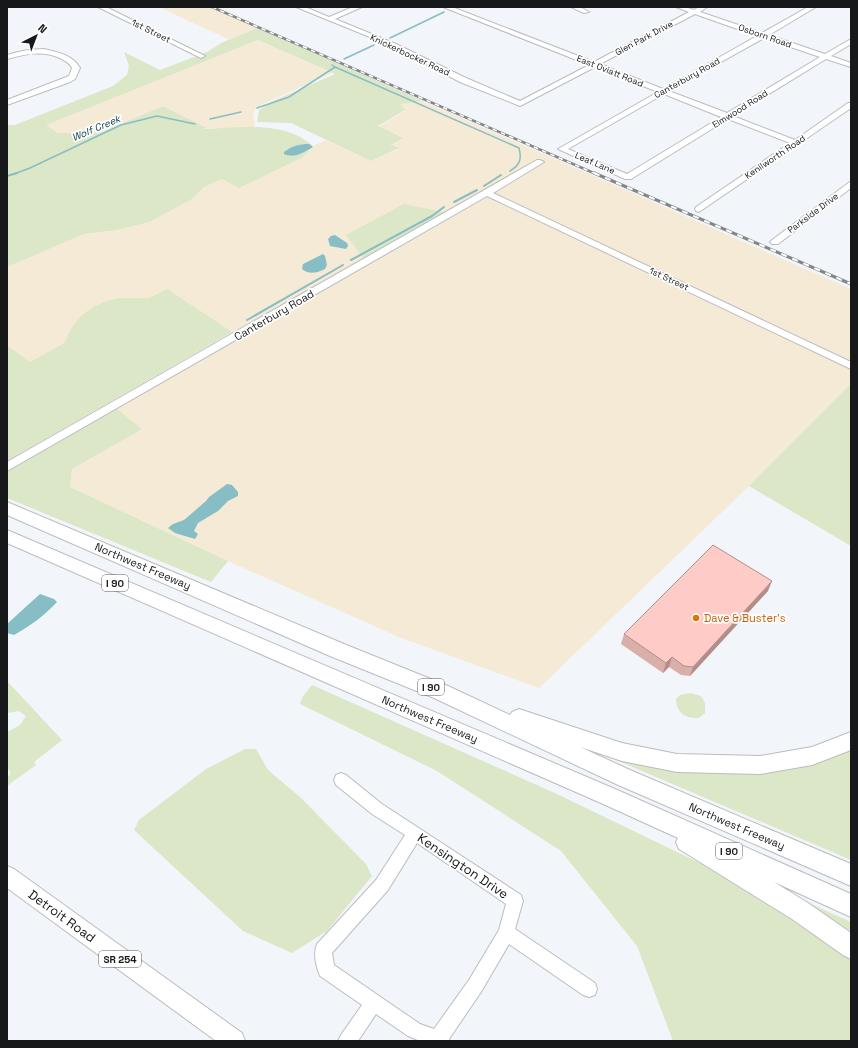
<svg xmlns="http://www.w3.org/2000/svg" width="858" height="1048" viewBox="0 0 858 1048" font-family="'Space Grotesk',sans-serif">
	<style>
		.industrial { fill: #f4ead5 }
		.green { fill: #dce7c8 }
		.water { fill: #87bec5 }
		.lines { fill: none; stroke-linecap: round; stroke-linejoin: round }
		.stream-far1 { stroke: #87bec5; stroke-width: 1.5 }
		.stream { stroke: #87bec5; stroke-width: 2 }
		.minor-casing { stroke: #babcc0; stroke-width: 2 }
		.major-casing { stroke: #babcc0; stroke-width: 2 }
		.highway-casing { stroke: #babcc0; stroke-width: 2 }
		.minor { fill: #fff; fill-rule: evenodd }
		.major { fill: #fff; fill-rule: evenodd }
		.highway { fill: #fff; fill-rule: evenodd }
		.rail-far1-casing { stroke: #838587; stroke-width: 2.5 }
		.rail-casing { stroke: #838587; stroke-width: 3 }
		.rail-far1 { stroke: #fff; stroke-width: 1.5; stroke-dasharray: 4.5; stroke-linecap: butt }
		.rail { stroke: #fff; stroke-width: 2; stroke-dasharray: 6; stroke-linecap: butt }
		.wall { fill: #daafaa }
		.shaded-wall { fill: #b28e8b }
		.building { fill: #fecbc6; stroke: #b28e8b }
		.food-dot { fill: #e8710a; stroke: #fff; stroke-width: 1.5 }
		.labels { text-anchor: middle; dominant-baseline: central; stroke-width: 3.5; stroke-linejoin: round; paint-order: stroke }
		.far-street-label { font-size: 9px; fill: #171819; stroke: #fff }
		.far-water-label { font-size: 10px; font-style: italic; fill: #093e45; stroke: #fff }
		.shield { fill: #fff; stroke: #5d5d5e; stroke-width: 1 }
		.shield-label { font-size: 10px; font-weight: bold; fill: #171819 }
		.street-label { font-size: 11px; fill: #171819; stroke: #fff }
		.food-label { font-size: 11px; fill: #c56008; stroke: #fff; text-anchor: start }
		.near-street-label { font-size: 13px; fill: #171819; stroke: #fff }
	</style>
	<rect width="100%" height="100%" fill="#f2f5f9"/>
	<!-- industrial -->
	<g class="industrial">
		<polygon points="159,7 209,7 258,28 230,40"/>
		<polygon points="258,40 332,73 265,103 255,109 253,115 255,123 253,130 207,128 163,106 99,133 58,133 45,125"/>
		<polygon points="423,101 851,289 851,384 749,486 539,688 399,637 228,561 70,487 72,469 141,429 108,404 232,333 149,298 119,298 72,327 64,343 30,362 7,345 7,267 84,234 117,230 192,199 204,187 222,179 303,157 313,146 326,140 371,161 399,149 390,145 402,138 378,127 405,111 399,104"/>
	</g>
	<!-- green -->
	<g class="green">
		<path d="M258,28L423,101L400,104L405,110L378,126L403,138L391,145L399,148L371,161L291,123L257,122L259,110L273,101L335,74L258,40L46,125L58,133H99L163,106L207,128L203,129C240,128 284,120 313,146L303,157L239,188L222,179L204,187L192,199L149,222L117,230L84,234L7,267V125H15L113,86L127,75L129,66L124,52L160,70L207,52L221,43Z"/>
		<polygon points="404,204 448,213 365,260 346,235"/>
		<polygon points="167,289 232,332 7,461 7,345 30,362 64,343 72,327 81,316 93,307 107,301 119,298 149,298"/>
		<polygon points="851,384 851,546 749,486"/>
		<polygon points="114,407 142,429 72,469 70,487 228,561 211,582 7,498 7,469"/>
		<polygon points="7,681 62,740 34,762 36,765 7,786 7,777 10,775 10,771 7,768 7,732 20,725 26,716 19,711 7,713"/>
		<polygon points="312,685 557,794 708,867 831,941 851,961 851,1041 673,1041 637,946 561,851 437,771 300,704 303,696"/>
		<path d="M691,693L701,696L705,703V713L699,718C686,719 676,713 676,699L680,695Z"/>
		<polygon points="851,747 851,860 602,754 700,769"/>
		<polygon points="245,749 256,749 268,770 300,797 366,864 372,876 327,931 292,953 243,931 134,830 139,820 206,769"/>
		<polygon points="787,893 851,922 851,931 836,925"/>
	</g>
	<!-- water -->
	<g class="water">
		<path d="M309,144L313,147C304,152 294,159 284,154V152C292,146 299,144 309,144Z"/>
		<polygon points="335,235 347,243 348,246 346,249 330,246 328,239 331,236"/>
		<path d="M323,254L325,256L327,265L325,269C317,273 309,275 302,269L303,264Z"/>
		<polygon points="227,484 232,485 238,492 238,496 228,501 218,511 198,523 194,531 198,534 195,539 175,533 168,528 173,524 184,520 206,501 209,497"/>
		<path d="M40,594L54,599L57,602C44,616 30,626 14,635L7,633V624Z"/>
	</g>
	<g class="lines">
		<!-- stream-far1 -->
		<g class="stream-far1">
			<polyline points="390,38 444,12"/>
			<polyline points="344,59 374,45"/>
			<path d="M335,67L519,148C522,159 520,165 510,171"/>
			<polyline points="257,108 289,97 335,67 332,65"/>
			<polyline points="210,119 241,112"/>
			<polyline points="14,174 30,168 121,125 157,116 195,124"/>
		</g>
		<!-- stream -->
		<g class="stream">
			<polyline points="7,176 17,173"/>
			<polyline points="484,186 501,175"/>
			<polyline points="454,202 477,190"/>
			<polyline points="351,260 432,216 444,207"/>
			<polyline points="247,320 343,265"/>
		</g>
		<!-- minor casing -->
		<g class="minor-casing">
			<g id="minor">
				<polygon points="98,7 106,7 205,56 201,58 199,57"/>
				<path d="M296,7H305L329,17L353,7H362L335,19L396,44L466,78L520,101L589,65L443,7H452L594,62L689,12L676,7H685L694,10L699,7H707L700,12L762,33L808,7H816L769,35L825,54L851,39V44L831,56L851,63V67L826,59L733,116L795,140L848,103H851V108L699,212L696,211L695,209L696,207L790,143L728,119L631,179H625L558,149L658,92L595,67L520,106L460,82L392,46ZM695,14L757,36L663,89L600,64ZM764,38L820,57L727,113L669,91ZM664,94L721,117L627,174L568,149Z"/>
				<polygon points="571,7 580,7 589,12 584,13"/>
				<path d="M44,49C57,52 73,55 80,68L75,79L70,82L7,105V100L69,76L72,68C70,63 65,61 60,58C42,50 25,54 7,59V55C19,51 31,49 44,49Z"/>
				<polygon points="537,160 540,160 544,162 493,193 851,362 851,369 487,196 7,471 7,462"/>
				<polygon points="851,181 851,188 778,244 772,244 770,242 772,240"/>
				<path d="M341,773L346,775L382,804L521,895L523,901L515,929L595,983L597,989L595,995L589,997L583,995L509,944L481,992L449,1039L450,1041H420L408,1036L376,1014L358,1041H338L341,1035L362,1005L320,976C316,966 313,954 317,944L376,880L405,835L372,814L336,785L334,780L336,775ZM417,843L506,904L499,930L469,980L434,1029L420,1024L334,965L332,953L388,890Z"/>
			</g>
		</g>
		<!-- major casing -->
		<g class="major-casing">
			<polygon id="major" points="7,866 14,869 242,1033 245,1041 216,1041 7,888"/>
		</g>
		<!-- highway casing -->
		<g class="highway-casing">
			<g id="highway">
				<polygon points="7,502 344,644 448,686 510,715 512,712 519,709 622,743 677,754 760,756 812,747 851,732 851,750 812,765 760,774 677,772 622,761 580,747 630,770 851,864 851,886 616,784 434,698 330,656 7,515"/>
				<polygon points="7,530 615,789 851,894 851,917 774,882 808,903 851,933 851,959 843,955 792,919 679,849 676,842 678,838 601,803 7,543"/>
			</g>
		</g>
		<!-- minor -->
		<use href="#minor" class="minor"/>
		<!-- major -->
		<use href="#major" class="major"/>
		<!-- highway -->
		<use href="#highway" class="highway"/>
		<!-- rail-far1 casing -->
		<g class="rail-far1-casing">
			<polyline id="rail-far1" points="212,7 596,174"/>
		</g>
		<!-- rail casing -->
		<g class="rail-casing">
			<polyline id="rail" points="594,173 851,284"/>
		</g>
		<!-- rail-far1 -->
		<use href="#rail-far1" class="rail-far1"/>
		<!-- rail -->
		<use href="#rail" class="rail"/>
	</g>
	<!-- wall -->
	<polygon class="wall" points="768,591 690,676 681,675 669,667 663,673 621,644 624,634"/>
	<!-- shaded-wall -->
	<g class="shaded-wall">
		<polygon points="772,581 768,591 690,676 693,667"/>
		<polygon points="672,657 669,667 663,673 666,663"/>
	</g>
	<!-- building -->
	<polygon class="building" points="713,545 772,581 693,667 684,666 672,657 666,663 624,634"/>
	<!-- markers -->
	<circle class="food-dot" cx="696" cy="618" r="4"/>
	<g class="labels">
		<!-- far-street labels -->
		<g class="far-street-label">
			<text transform="translate(151 31) rotate(26)">1st Street</text>
			<text transform="translate(765 36) rotate(19)">Osborn Road</text>
			<text transform="translate(644 38) rotate(-28)">Glen Park Drive</text>
			<text transform="translate(410 55) rotate(25)">Knickerbocker Road</text>
			<text transform="translate(610 71) rotate(22)">East Oviatt Road</text>
			<text transform="translate(687 78) rotate(-29)">Canterbury Road</text>
			<text transform="translate(740 109) rotate(-32)">Elmwood Road</text>
			<text transform="translate(775 157) rotate(-34)">Kenilworth Road</text>
			<text transform="translate(595 163) rotate(23)">Leaf Lane</text>
			<text transform="translate(813 213) rotate(-37)">Parkside Drive</text>
			<text transform="translate(669 279) rotate(25)">1st Street</text>
		</g>
		<!-- far-water labels -->
		<g class="far-water-label">
			<text transform="translate(96 128) rotate(-23)">Wolf Creek</text>
		</g>
		<!-- shield labels -->
		<g class="shield">
			<rect x="102" y="575" width="26" height="16" rx="3"/>
			<rect x="418" y="679" width="26" height="16" rx="3"/>
			<rect x="716" y="843" width="26" height="16" rx="3"/>
			<rect x="99" y="951" width="42" height="16" rx="3"/>
		</g>
		<g class="shield-label">
			<text x="115" y="583">I 90</text>
			<text x="431" y="687">I 90</text>
			<text x="729" y="851">I 90</text>
			<text x="120" y="959">SR 254</text>
		</g>
		<!-- street labels -->
		<g class="street-label">
			<text transform="translate(274 315) rotate(-30)">Canterbury Road</text>
			<text transform="translate(143 566) rotate(23)">Northwest Freeway</text>
			<text transform="translate(430 719) rotate(23)">Northwest Freeway</text>
			<text transform="translate(737 826) rotate(23)">Northwest Freeway</text>
		</g>
		<!-- food labels -->
		<g class="food-label">
			<text x="704" y="618">Dave &amp; Buster's</text>
		</g>
		<!-- near-street labels -->
		<g class="near-street-label">
			<text transform="translate(463 866) rotate(34)">Kensington Drive</text>
			<text transform="translate(62 916) rotate(36)">Detroit Road</text>
		</g>
	</g>
	<!-- border -->
	<rect width="858" height="1048" fill="none" stroke="#171819" stroke-width="16"/>
	<!-- north arrow -->
	<g transform="translate(36 36) rotate(42)" stroke="#ffffff" stroke-width="3" paint-order="stroke">
	<path d="M0-3L7 15L0 10L-7 15Z" fill="#171819"/>
	<text y="-6" font-size="11" font-weight="bold" text-anchor="middle" fill="#171819">N</text>
	</g>
</svg>
